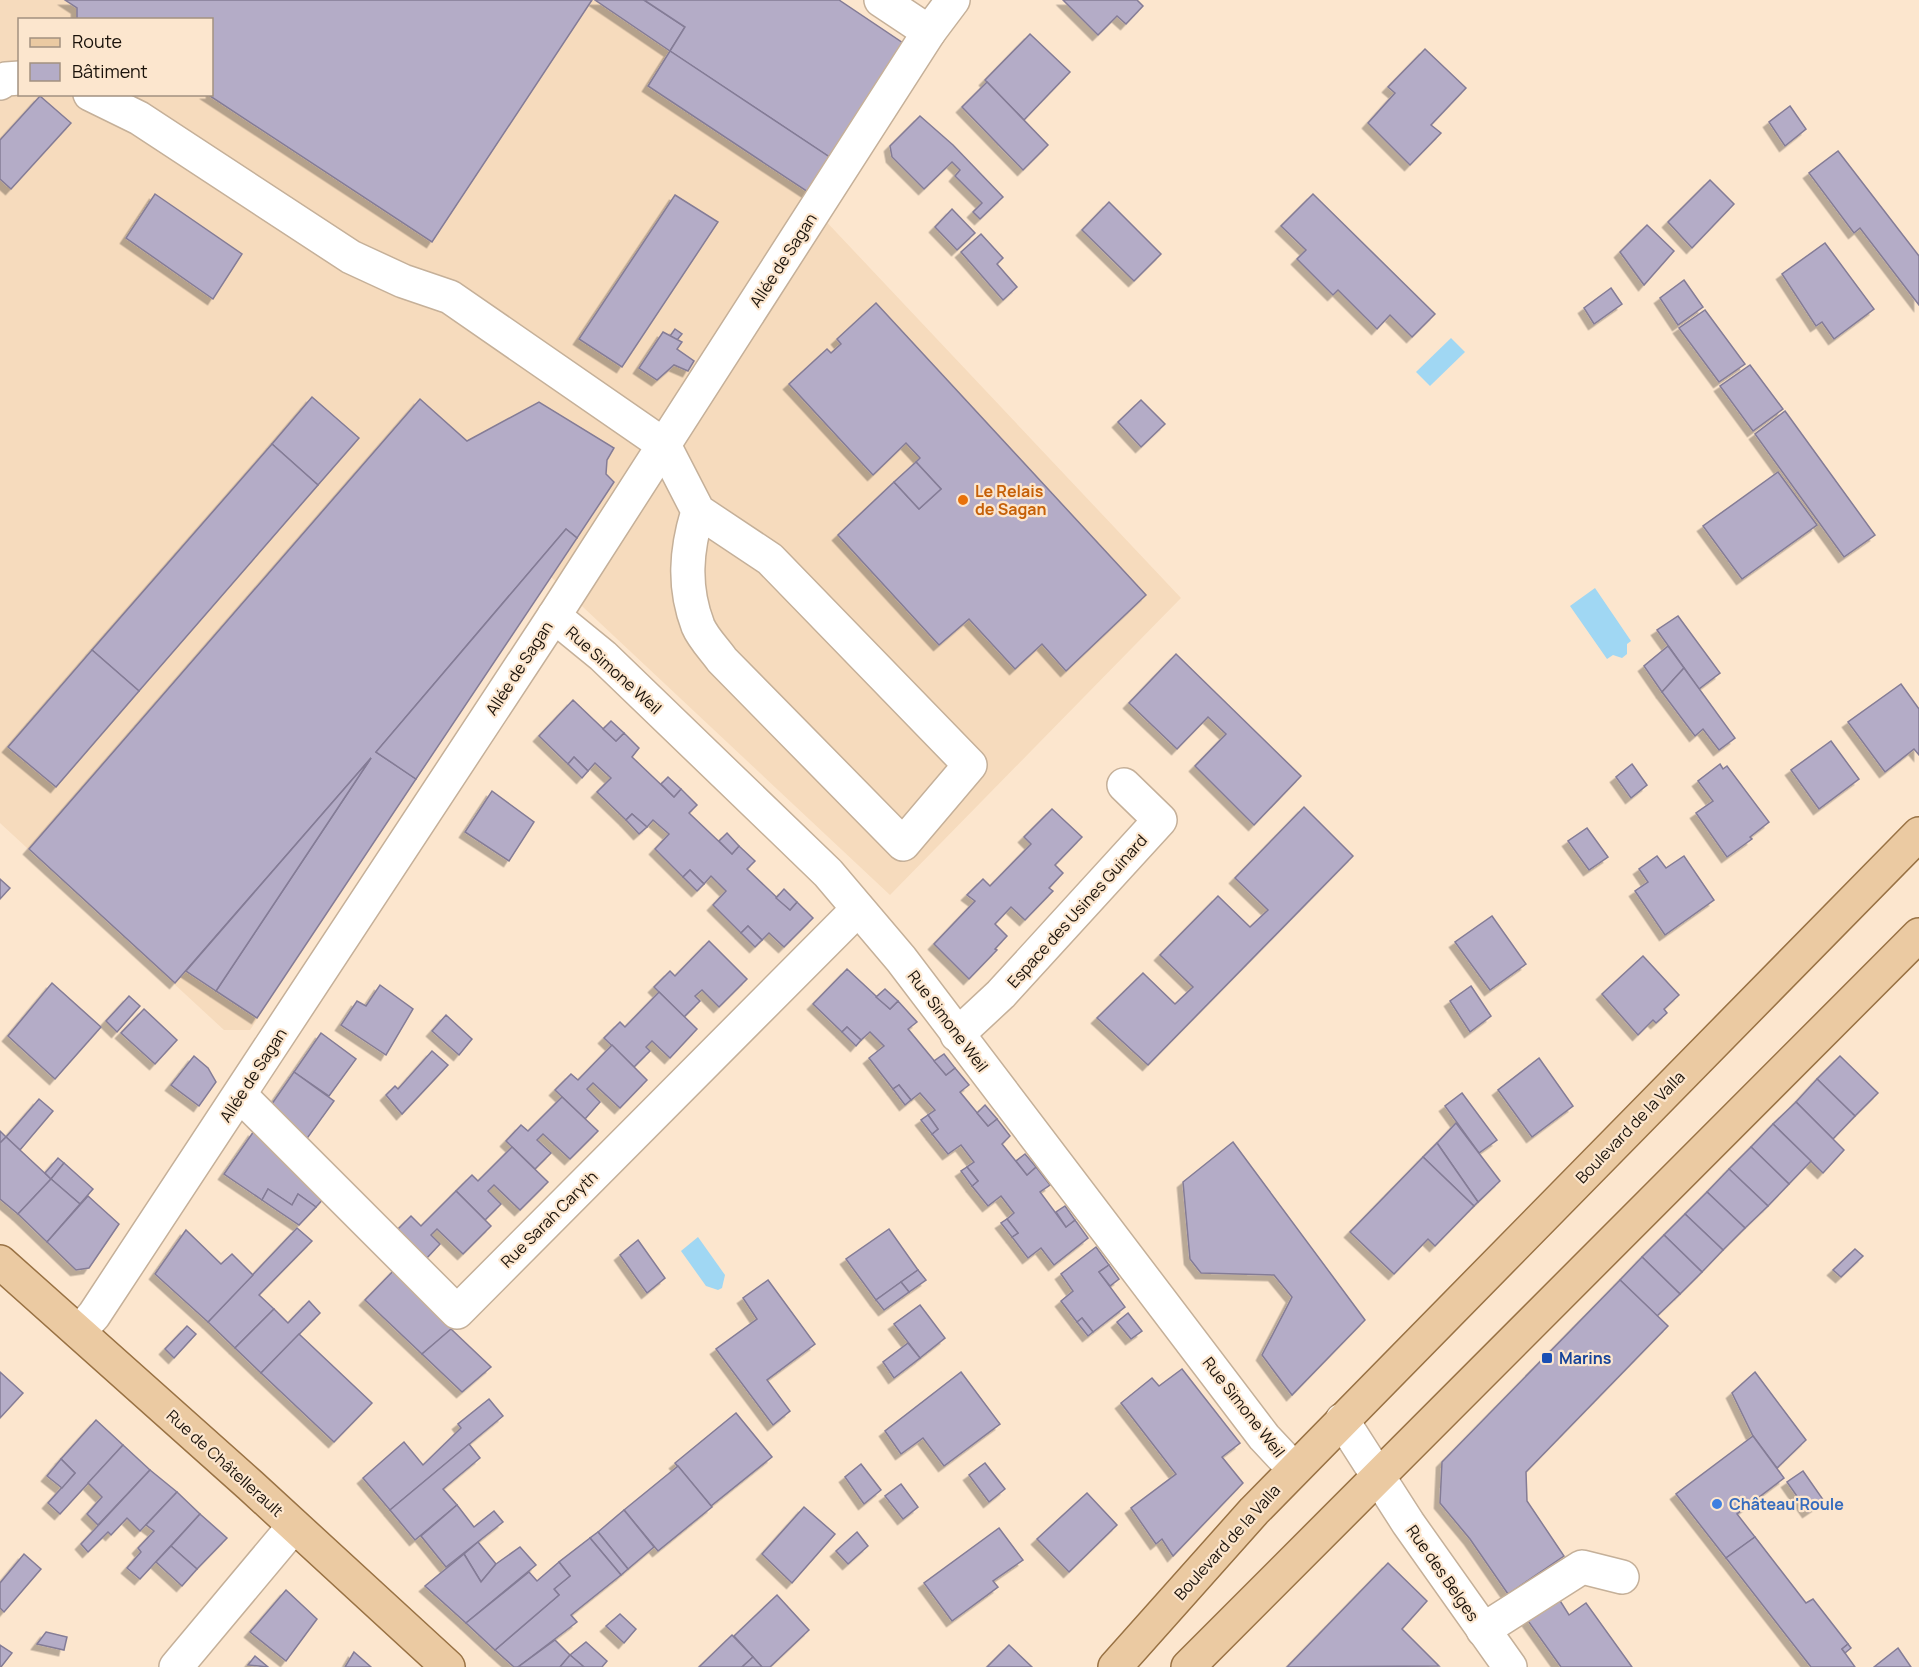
<svg xmlns="http://www.w3.org/2000/svg" width="1919" height="1667" viewBox="0 0 1919 1667" font-family="Manrope,sans-serif">
	<style>
		.built { fill: #f6dbbd; fill-rule: evenodd }
		.water { fill: #a0d7f3 }
		.building { fill: #b4acc7; stroke: #847c96; stroke-width: 1.5; filter: url(#shadow) }
		.lines { fill: none; stroke-linecap: round; stroke-linejoin: round }
		.minor-casing { stroke: #c5b099; stroke-width: 36 }
		.major-casing { stroke: #997244; stroke-width: 36 }
		.minor { stroke: #fff; stroke-width: 33 }
		.major { stroke: #ebcaa2; stroke-width: 33 }
		.food-dot { fill: #e8710a; stroke: #fce6ce; stroke-width: 2 }
		.transit-dot { fill: #1a4fb4; stroke: #fce6ce; stroke-width: 2 }
		.shop-dot { fill: #3f7fe0; stroke: #fce6ce; stroke-width: 2 }
		.labels { text-anchor: middle; dominant-baseline: central; stroke-width: 4.5; stroke-linejoin: round; paint-order: stroke }
		.street-label { font-size: 16px; fill: #1a120a; stroke: #fce6ce }
		.food-label { font-size: 16px; font-weight: bold; fill: #c56008; stroke: #fce6ce; text-anchor: start }
		.transit-label { font-size: 16px; font-weight: bold; fill: #164399; stroke: #fce6ce; text-anchor: start }
		.shop-label { font-size: 16px; font-weight: bold; fill: #366cbe; stroke: #fce6ce; text-anchor: start }
	</style>
	<defs>
		<filter id="shadow"><feDropShadow dx="-5.5" dy="5.5" stdDeviation="0" flood-color="#0004"/></filter>
	</defs>
	<rect width="100%" height="100%" fill="#fce6ce"/>
	<!-- built -->
	<path class="built" d="M0,0H839L906,45L804,198L1181,598L890,895L551,577L250,1030H224L0,823ZM20,20H212V94H20Z"/>
	<!-- water -->
	<g class="water">
		<polygon points="1451,338 1465,352 1430,386 1416,372"/>
		<polygon points="1595,588 1631,641 1627,644 1627,654 1622,658 1613,655 1607,659 1570,606"/>
		<polygon points="698,1237 725,1275 722,1288 718,1290 706,1286 681,1251"/>
	</g>
	<!-- building -->
	<g class="building">
		<polygon points="65,0 592,0 432,242 207,94 212,94 212,20 77,20 77,8"/>
		<polygon points="595,0 644,0 685,27 670,51"/>
		<polygon points="644,0 839,0 906,45 831,158 670,51 685,27"/>
		<polygon points="1063,0 1137,0 1143,6 1126,24 1117,16 1098,35"/>
		<polygon points="1030,34 1070,72 1024,120 985,80"/>
		<polygon points="1425,49 1466,88 1431,125 1441,133 1410,165 1368,123 1395,93 1388,87"/>
		<polygon points="670,51 831,158 808,192 648,86"/>
		<polygon points="987,82 1048,145 1023,170 962,107"/>
		<polygon points="40,96 71,123 11,189 0,179 0,140"/>
		<polygon points="1790,106 1806,129 1785,146 1769,122"/>
		<polygon points="920,116 953,145 1003,197 980,219 973,212 982,203 955,176 960,170 952,162 924,189 892,157 890,146"/>
		<polygon points="1838,151 1919,256 1919,305 1860,228 1854,233 1809,173"/>
		<polygon points="1710,180 1734,204 1692,248 1668,222"/>
		<polygon points="155,194 242,254 213,299 126,238"/>
		<polygon points="1313,194 1435,314 1412,337 1390,315 1377,329 1338,290 1333,295 1297,259 1306,250 1281,226"/>
		<polygon points="675,195 718,222 622,367 579,339"/>
		<polygon points="1109,202 1161,254 1134,281 1082,230"/>
		<polygon points="952,209 975,233 957,250 935,227"/>
		<polygon points="1647,225 1674,251 1644,285 1620,252"/>
		<polygon points="981,234 1003,258 997,264 1017,287 1003,300 961,252"/>
		<polygon points="1825,243 1874,309 1834,339 1822,322 1816,326 1782,274"/>
		<polygon points="1684,280 1703,307 1678,325 1660,298"/>
		<polygon points="1611,288 1622,304 1594,324 1584,308"/>
		<polygon points="876,303 1146,595 1066,671 1042,644 1015,669 969,619 939,645 838,535 894,482 919,509 941,489 916,462 920,458 906,443 873,475 789,384 827,349 831,353 841,344 837,339"/>
		<polygon points="1705,310 1745,364 1719,382 1679,328"/>
		<polygon points="675,329 682,334 677,340 670,336"/>
		<polygon points="663,332 682,342 677,349 694,361 688,371 674,365 657,380 639,368"/>
		<polygon points="1750,365 1783,409 1753,431 1720,386"/>
		<polygon points="312,397 359,438 318,485 272,444"/>
		<polygon points="420,399 467,441 539,402 614,448 607,460 606,474 614,482 577,538 566,529 376,752 416,779 257,1018 216,991 371,758 175,983 29,849"/>
		<polygon points="1141,400 1165,424 1141,447 1118,422"/>
		<polygon points="1785,411 1875,535 1844,557 1755,434"/>
		<polygon points="272,444 318,485 139,691 92,650"/>
		<polygon points="916,462 941,489 919,509 894,482"/>
		<polygon points="1778,472 1817,525 1742,579 1703,526"/>
		<polygon points="566,529 577,538 416,779 376,752"/>
		<polygon points="1678,616 1720,673 1699,689 1657,630"/>
		<polygon points="1668,646 1684,668 1662,692 1644,666"/>
		<polygon points="92,650 139,691 56,787 8,747"/>
		<polygon points="1176,654 1301,776 1254,825 1195,766 1226,734 1208,717 1177,749 1129,703"/>
		<polygon points="1684,668 1735,738 1719,750 1703,729 1695,736 1662,692"/>
		<polygon points="1901,684 1919,709 1919,755 1914,749 1885,772 1848,722"/>
		<polygon points="573,700 616,741 624,733 639,748 632,757 674,797 681,789 697,805 689,813 732,854 739,846 755,861 747,869 790,910 797,902 813,918 784,947 769,933 762,940 748,926 741,933 713,905 726,891 711,876 704,884 690,870 683,877 655,849 669,834 653,820 647,827 632,814 626,820 597,792 611,778 595,763 588,771 574,757 568,764 539,736"/>
		<polygon points="611,721 624,733 616,741 603,729"/>
		<polygon points="1831,741 1859,779 1819,809 1791,770"/>
		<polygon points="574,757 588,771 582,778 568,764"/>
		<polygon points="371,758 216,991 186,971"/>
		<polygon points="1632,764 1647,785 1631,798 1616,777"/>
		<polygon points="1720,764 1723,769 1727,766 1769,822 1750,837 1752,839 1727,857 1696,813 1713,801 1698,781"/>
		<polygon points="668,777 681,789 674,797 661,784"/>
		<polygon points="492,791 534,822 509,861 465,832"/>
		<polygon points="1304,807 1353,856 1148,1065 1097,1018 1143,973 1175,1004 1193,987 1160,955 1218,896 1250,927 1268,910 1235,878"/>
		<polygon points="1052,809 1082,837 1055,865 1063,873 1049,888 1053,891 1025,920 1011,907 995,924 1007,936 995,949 997,950 969,979 934,944 975,901 967,895 983,879 990,886 1031,844 1024,837"/>
		<polygon points="632,814 647,827 639,834 626,820"/>
		<polygon points="1587,828 1608,857 1589,870 1568,841"/>
		<polygon points="727,833 739,846 732,854 719,841"/>
		<polygon points="1657,856 1666,868 1684,856 1714,900 1665,935 1635,891 1648,882 1639,869"/>
		<polygon points="690,870 704,884 697,891 683,877"/>
		<polygon points="0,879 10,888 0,899"/>
		<polygon points="784,889 797,902 790,910 776,898"/>
		<polygon points="1492,916 1526,964 1490,990 1455,942"/>
		<polygon points="748,926 762,940 755,947 741,933"/>
		<polygon points="709,941 747,979 719,1007 702,990 695,996 700,1001 684,1017 654,987 670,971 675,976"/>
		<polygon points="1643,956 1679,995 1664,1009 1667,1013 1656,1023 1653,1020 1638,1035 1602,994"/>
		<polygon points="847,969 890,1009 898,1001 917,1022 908,1029 946,1075 955,1068 969,1085 960,1092 988,1126 997,1119 1010,1136 1002,1144 1027,1175 1036,1167 1050,1185 1040,1192 1066,1227 1075,1220 1088,1238 1054,1265 1041,1248 1028,1258 1012,1237 1018,1233 1007,1219 1014,1213 1001,1196 988,1206 972,1186 978,1181 967,1167 974,1162 961,1145 948,1154 932,1134 938,1129 928,1115 935,1110 920,1093 911,1100 899,1085 893,1089 869,1058 884,1046 870,1032 861,1040 847,1027 842,1032 813,1004"/>
		<polygon points="52,983 101,1027 55,1079 8,1036"/>
		<polygon points="380,985 413,1009 386,1055 341,1025 357,1001 366,1006"/>
		<polygon points="1471,986 1491,1016 1470,1032 1450,1001"/>
		<polygon points="885,989 898,1001 890,1009 876,997"/>
		<polygon points="659,992 697,1029 670,1058 652,1041 646,1047 650,1051 634,1067 604,1038 620,1022 625,1027"/>
		<polygon points="129,996 140,1006 117,1032 106,1021"/>
		<polygon points="144,1009 177,1040 155,1064 121,1033"/>
		<polygon points="446,1015 472,1039 459,1055 432,1031"/>
		<polygon points="847,1027 861,1040 856,1046 842,1032"/>
		<polygon points="321,1033 356,1059 329,1096 294,1072"/>
		<polygon points="612,1045 647,1080 620,1108 593,1083 587,1089 600,1102 585,1119 555,1090 571,1074 578,1080"/>
		<polygon points="432,1051 448,1065 402,1114 386,1095 395,1086 398,1089"/>
		<polygon points="944,1054 955,1068 946,1075 934,1061"/>
		<polygon points="194,1056 208,1068 216,1082 199,1106 171,1085"/>
		<polygon points="1840,1056 1878,1093 1855,1116 1817,1079"/>
		<polygon points="1539,1058 1573,1106 1532,1137 1498,1090"/>
		<polygon points="294,1072 334,1101 303,1144 267,1111"/>
		<polygon points="1817,1079 1855,1116 1833,1139 1796,1102"/>
		<polygon points="899,1085 911,1100 905,1105 893,1089"/>
		<polygon points="1462,1093 1497,1140 1479,1153 1445,1106"/>
		<polygon points="562,1097 598,1131 570,1159 543,1134 537,1140 551,1153 535,1169 506,1141 521,1125 528,1131"/>
		<polygon points="39,1099 53,1111 20,1150 6,1137"/>
		<polygon points="1796,1102 1844,1150 1823,1173 1773,1124"/>
		<polygon points="985,1105 997,1119 988,1126 977,1113"/>
		<polygon points="928,1115 938,1129 932,1134 921,1120"/>
		<polygon points="1456,1123 1500,1181 1478,1202 1437,1143"/>
		<polygon points="1773,1124 1811,1161 1789,1184 1751,1147"/>
		<polygon points="0,1131 6,1137 0,1143"/>
		<polygon points="254,1131 325,1197 316,1207 298,1194 292,1205 268,1189 262,1200 224,1174"/>
		<polygon points="6,1137 51,1179 18,1214 0,1199 0,1143"/>
		<polygon points="1233,1142 1365,1320 1292,1395 1262,1355 1292,1297 1274,1275 1201,1273 1190,1259 1183,1182"/>
		<polygon points="1437,1143 1478,1202 1474,1206 1423,1157"/>
		<polygon points="512,1147 548,1182 520,1210 494,1185 488,1191 501,1204 485,1220 456,1191 472,1175 478,1181"/>
		<polygon points="1751,1147 1789,1184 1768,1206 1729,1169"/>
		<polygon points="1025,1154 1036,1167 1027,1175 1016,1161"/>
		<polygon points="1423,1157 1474,1206 1435,1246 1428,1239 1394,1274 1350,1232"/>
		<polygon points="58,1158 64,1163 51,1179 45,1173"/>
		<polygon points="64,1163 93,1189 80,1204 51,1179"/>
		<polygon points="967,1167 978,1181 972,1186 961,1171"/>
		<polygon points="1729,1169 1768,1206 1745,1228 1707,1192"/>
		<polygon points="51,1179 80,1204 47,1242 18,1214"/>
		<polygon points="268,1189 292,1205 298,1194 316,1207 299,1225 262,1200"/>
		<polygon points="456,1191 491,1226 463,1254 437,1229 431,1235 440,1244 425,1260 396,1231 411,1216 421,1226"/>
		<polygon points="1707,1192 1745,1228 1723,1250 1685,1214"/>
		<polygon points="88,1196 119,1224 89,1268 76,1270 47,1242"/>
		<polygon points="1065,1206 1075,1220 1066,1227 1056,1212"/>
		<polygon points="1685,1214 1723,1250 1702,1272 1664,1235"/>
		<polygon points="1007,1219 1018,1233 1012,1237 1001,1223"/>
		<polygon points="297,1228 312,1241 259,1295 274,1309 235,1348 208,1322"/>
		<polygon points="889,1229 918,1270 876,1300 846,1259"/>
		<polygon points="186,1230 221,1264 232,1254 253,1275 208,1322 155,1274"/>
		<polygon points="1664,1235 1702,1272 1680,1294 1642,1257"/>
		<polygon points="638,1240 665,1278 647,1293 620,1255"/>
		<polygon points="1096,1247 1109,1265 1099,1272 1125,1307 1093,1332 1082,1318 1077,1322 1061,1301 1073,1291 1061,1274"/>
		<polygon points="1855,1249 1863,1256 1841,1277 1833,1270"/>
		<polygon points="1642,1257 1680,1294 1657,1316 1620,1280"/>
		<polygon points="1109,1265 1119,1279 1110,1286 1099,1272"/>
		<polygon points="398,1266 454,1327 422,1354 365,1300"/>
		<polygon points="918,1270 926,1280 909,1292 901,1282"/>
		<polygon points="768,1280 815,1344 767,1380 790,1411 773,1425 716,1349 757,1319 743,1298"/>
		<polygon points="1620,1280 1668,1326 1526,1472 1527,1501 1564,1556 1508,1594 1470,1539 1440,1503 1442,1462"/>
		<polygon points="901,1282 909,1292 884,1310 876,1300"/>
		<polygon points="309,1301 320,1313 261,1373 235,1348 274,1309 288,1323"/>
		<polygon points="920,1305 945,1338 920,1358 894,1324"/>
		<polygon points="1128,1313 1142,1331 1131,1339 1117,1322"/>
		<polygon points="1082,1318 1093,1332 1088,1336 1077,1322"/>
		<polygon points="187,1326 196,1334 174,1358 165,1349"/>
		<polygon points="451,1329 491,1367 462,1392 422,1354"/>
		<polygon points="299,1334 372,1403 334,1442 261,1373"/>
		<polygon points="908,1343 920,1358 894,1378 883,1362"/>
		<polygon points="1182,1369 1240,1443 1222,1457 1243,1483 1173,1556 1162,1539 1156,1544 1131,1508 1176,1474 1121,1403 1152,1378 1159,1386"/>
		<polygon points="0,1372 23,1393 0,1418"/>
		<polygon points="961,1372 1000,1424 944,1466 923,1438 901,1454 885,1431"/>
		<polygon points="1755,1372 1806,1440 1777,1468 1753,1436 1732,1393"/>
		<polygon points="489,1399 503,1416 390,1510 363,1478 404,1442 423,1465 461,1428 458,1424"/>
		<polygon points="736,1413 772,1457 711,1506 675,1463"/>
		<polygon points="96,1420 123,1445 60,1514 48,1503 75,1473 61,1459"/>
		<polygon points="1753,1436 1784,1478 1737,1514 1755,1537 1726,1558 1676,1494"/>
		<polygon points="469,1444 480,1458 443,1489 457,1505 415,1540 390,1510"/>
		<polygon points="123,1445 150,1470 98,1525 87,1514 102,1497 88,1483"/>
		<polygon points="61,1459 75,1473 62,1488 47,1476"/>
		<polygon points="985,1463 1005,1489 989,1502 969,1475"/>
		<polygon points="861,1464 881,1490 864,1504 845,1477"/>
		<polygon points="678,1466 712,1507 658,1551 624,1510"/>
		<polygon points="150,1470 177,1492 140,1531 127,1518 111,1535 108,1532 88,1552 81,1544"/>
		<polygon points="1803,1471 1824,1501 1808,1512 1787,1482"/>
		<polygon points="901,1484 918,1507 903,1519 885,1496"/>
		<polygon points="177,1492 200,1514 140,1579 127,1568 141,1552 138,1548 154,1531 146,1525"/>
		<polygon points="1087,1493 1117,1525 1069,1572 1037,1539"/>
		<polygon points="457,1505 474,1527 494,1511 503,1522 446,1567 421,1536"/>
		<polygon points="804,1507 835,1534 792,1583 762,1554"/>
		<polygon points="624,1510 654,1547 628,1569 598,1532"/>
		<polygon points="200,1514 227,1538 197,1569 171,1546"/>
		<polygon points="999,1528 1023,1560 993,1581 998,1587 952,1621 924,1583"/>
		<polygon points="598,1532 628,1569 621,1575 590,1538"/>
		<polygon points="857,1532 868,1546 848,1564 836,1551"/>
		<polygon points="1755,1537 1806,1603 1813,1599 1848,1644 1842,1649 1855,1667 1811,1667 1726,1558"/>
		<polygon points="590,1538 621,1575 571,1615 577,1622 518,1667 514,1667 495,1650 559,1595 554,1589 570,1576 559,1562"/>
		<polygon points="478,1542 496,1564 481,1582 464,1554"/>
		<polygon points="171,1546 197,1569 182,1586 156,1562"/>
		<polygon points="520,1547 536,1565 466,1623 425,1586 464,1554 481,1582 496,1564"/>
		<polygon points="24,1554 41,1569 4,1612 0,1608 0,1583"/>
		<polygon points="559,1562 570,1576 554,1589 559,1595 495,1650 466,1623 529,1572 537,1581"/>
		<polygon points="1388,1563 1427,1601 1402,1629 1439,1666 1287,1667"/>
		<polygon points="286,1590 317,1619 286,1661 250,1632"/>
		<polygon points="777,1595 809,1630 770,1667 762,1667 734,1636"/>
		<polygon points="1557,1596 1569,1615 1586,1603 1632,1667 1561,1667 1526,1618"/>
		<polygon points="620,1614 636,1629 624,1643 606,1626"/>
		<polygon points="46,1632 67,1637 64,1650 37,1644"/>
		<polygon points="732,1635 753,1657 742,1667 699,1667"/>
		<polygon points="555,1640 570,1655 560,1667 518,1667"/>
		<polygon points="586,1642 607,1661 602,1667 584,1667 570,1655"/>
		<polygon points="1848,1644 1851,1648 1845,1653 1842,1649"/>
		<polygon points="0,1645 12,1653 1,1667 0,1667"/>
		<polygon points="1009,1645 1032,1667 987,1667"/>
		<polygon points="1898,1648 1911,1667 1874,1667"/>
		<polygon points="354,1652 371,1667 345,1667"/>
		<polygon points="570,1655 584,1667 560,1667"/>
		<polygon points="255,1656 268,1667 248,1665"/>
		<polygon points="753,1657 762,1667 742,1667"/>
	</g>
	<g class="lines">
		<!-- minor casing -->
		<g class="minor-casing">
			<g id="minor">
				<polyline points="881,0 929,32"/>
				<polyline points="0,83 6,79 20,78"/>
				<path d="M90,94L139,118L351,257L403,281L450,297L664,445L698,511L770,559L970,765L903,844L722,660C715,650 703,638 698,626C683,587 686,550 698,511"/>
				<polyline points="554,616 603,656 828,873 901,959 1264,1437 1294,1469"/>
				<polyline points="957,1035 1001,994 1160,820 1124,785"/>
				<polyline points="240,1095 457,1312 858,909"/>
				<polyline points="79,1332 94,1315 554,616 929,32 953,0"/>
				<polyline points="1342,1420 1408,1523 1510,1667"/>
				<polyline points="1483,1630 1582,1567 1622,1577"/>
				<polyline points="176,1667 294,1526"/>
			</g>
		</g>
		<!-- major casing -->
		<g class="major-casing">
			<g id="major">
				<polyline points="0,1262 250,1485 448,1667"/>
				<polyline points="1115,1667 1254,1511 1919,834"/>
				<polyline points="1188,1667 1919,935"/>
			</g>
		</g>
		<!-- minor -->
		<use href="#minor" class="minor"/>
		<!-- major -->
		<use href="#major" class="major"/>
	</g>
	<!-- markers -->
	<circle class="food-dot" cx="963" cy="500" r="6"/>
	<rect class="transit-dot" x="1541" y="1352" width="12" height="12" rx="3"/>
	<circle class="shop-dot" cx="1717" cy="1504" r="6"/>
	<g class="labels">
		<!-- street labels -->
		<g class="street-label">
			<text transform="translate(783 260) rotate(-57)">Allée de Sagan</text>
			<text transform="translate(519 668) rotate(-57)">Allée de Sagan</text>
			<text transform="translate(614 670) rotate(42)">Rue Simone Weil</text>
			<text transform="translate(1077 911) rotate(-48)">Espace des Usines Guinard</text>
			<text transform="translate(948 1021) rotate(53)">Rue Simone Weil</text>
			<text transform="translate(253 1075) rotate(-57)">Allée de Sagan</text>
			<text transform="translate(1630 1127) rotate(-46)">Boulevard de la Valla</text>
			<text transform="translate(549 1219) rotate(-45)">Rue Sarah Caryth</text>
			<text transform="translate(1244 1407) rotate(52)">Rue Simone Weil</text>
			<text transform="translate(225 1463) rotate(42)">Rue de Châtellerault</text>
			<text transform="translate(1227 1542) rotate(-48)">Boulevard de la Valla</text>
			<text transform="translate(1443 1573) rotate(55)">Rue des Belges</text>
		</g>
		<!-- food labels -->
		<g class="food-label">
			<text x="975" y="491">Le Relais<tspan x="975" dy="18">de Sagan</tspan></text>
		</g>
		<!-- transit labels -->
		<g class="transit-label">
			<text x="1559" y="1358">Marins</text>
		</g>
		<!-- shop labels -->
		<g class="shop-label">
			<text x="1729" y="1504">Château'Roule</text>
		</g>
	</g>
	<!-- legend -->
	<rect x="18" y="18" width="195" height="78" fill="#fce6ce" stroke="#a29180" stroke-width="1.5"/>
	<rect x="30" y="38" width="30" height="9" fill="#ebcaa2" stroke="#a29180" stroke-width="1.5"/>
	<text x="72" y="48" font-size="18" fill="#1a120a">Route</text>
	<rect x="30" y="63" width="30" height="18" fill="#b4acc7" stroke="#a29180" stroke-width="1.5"/>
	<text x="72" y="78" font-size="18" fill="#1a120a">Bâtiment</text>
</svg>
